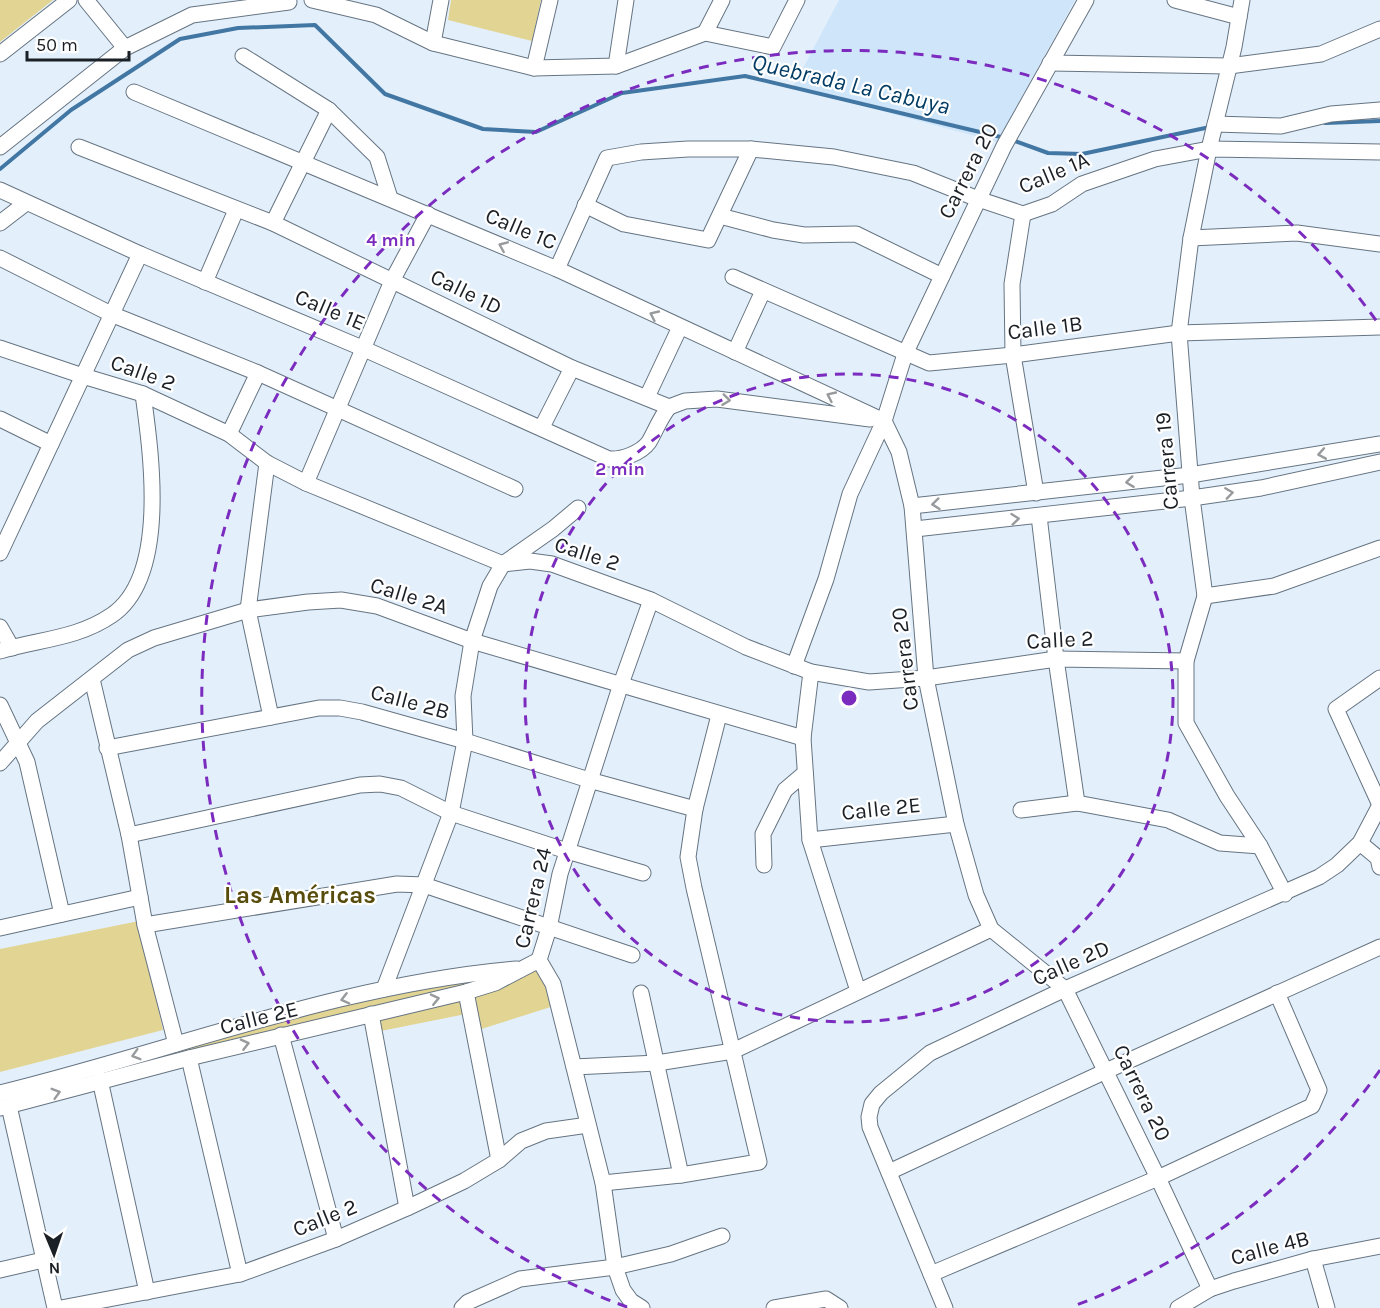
<svg xmlns="http://www.w3.org/2000/svg" width="1380" height="1308" viewBox="0 0 1380 1308" font-family="Karla,sans-serif">
	<style>
		.built { fill: #cfe5f9 }
		.green { fill: #e2d593 }
		.lines { fill: none; stroke-linecap: round; stroke-linejoin: round }
		.stream { stroke: #4276a3; stroke-width: 4 }
		.minor-casing { stroke: #667482; stroke-width: 17 }
		.minor { stroke: #fff; stroke-width: 15 }
		.oneway { stroke: #989b9d }
		.ring { fill: none; stroke: #7b2cbf; stroke-width: 3; stroke-dasharray: 10 8 }
		.labels { text-anchor: middle; dominant-baseline: central; stroke-width: 4.5; stroke-linejoin: round; paint-order: stroke }
		.street-label { font-size: 22px; fill: #1b2026; stroke: #fff }
		.water-label { font-size: 24px; font-style: italic; fill: #033d65; stroke: #fff }
		.neighbourhood-label { font-size: 24px; font-weight: bold; fill: #574c0b; stroke: #fff }
		.centre { fill: #7b2cbf; stroke: #fff; stroke-width: 3 }
		.ring-label { font-size: 18px; text-anchor: middle; font-weight: bold; fill: #7b2cbf; stroke: #fff; stroke-width: 4.5; stroke-linejoin: round; paint-order: stroke }
	</style>
	<rect width="100%" height="100%" fill="#e3f0fc"/>
	<!-- built -->
	<polygon class="built" points="839,0 1075,0 997,142 793,87"/>
	<!-- green -->
	<g class="green">
		<polygon points="0,0 53,0 0,42"/>
		<polygon points="451,0 541,0 532,41 448,20"/>
		<polygon points="139,921 163,1030 0,1072 0,949"/>
		<polygon points="539,961 557,1005 475,1031 471,1013 376,1032 371,1011 180,1059 0,1094 274,1018"/>
	</g>
	<g class="lines">
		<!-- stream -->
		<g class="stream">
			<polyline points="1325,123 1380,121"/>
			<polyline points="1012,140 1048,153 1082,154 1210,127"/>
			<polyline points="0,169 71,110 180,39 238,28 315,25 385,94 483,129 536,132 622,93 745,76 1005,138"/>
		</g>
		<!-- minor casing -->
		<g class="minor-casing">
			<g id="minor">
				<polyline points="86,0 125,48"/>
				<polyline points="312,0 376,15 433,43 534,68 616,66 705,33 773,47 797,0"/>
				<polyline points="1175,0 1239,17"/>
				<polyline points="1242,0 1234,47 1209,149 1191,238 1179,333 1192,498 1205,596 1186,661 1186,723 1227,796 1260,846 1285,894"/>
				<polyline points="705,33 722,0"/>
				<polyline points="433,43 441,0"/>
				<polyline points="0,54 69,0"/>
				<polyline points="243,56 329,110 377,157 390,198"/>
				<polyline points="1050,63 1229,66 1321,54 1380,29"/>
				<polyline points="616,66 626,0"/>
				<polyline points="534,68 550,0"/>
				<polyline points="134,92 557,269 884,421"/>
				<polyline points="1215,124 1281,126 1331,114 1380,110"/>
				<polyline points="0,147 125,48 192,15 289,2"/>
				<polyline points="79,147 273,223 572,368 669,407"/>
				<path d="M0,190L140,254L362,348L609,459C622,460 641,453 649,442C656,430 660,418 669,407"/>
				<polyline points="585,205 624,224 708,240 751,149"/>
				<polyline points="1023,214 1012,284 1013,355 1036,493"/>
				<polyline points="720,216 773,230 804,235 856,234 942,276"/>
				<polyline points="0,223 26,203"/>
				<polyline points="273,223 329,110"/>
				<polyline points="1191,238 1297,233 1380,244"/>
				<polyline points="0,258 111,314 258,373 515,489"/>
				<polyline points="557,269 607,158 641,152 688,149 751,149 834,157 913,173 978,199 1023,214 1052,204 1082,184 1155,159 1209,149 1380,152"/>
				<polyline points="733,277 929,363 1013,355 1179,333 1380,327"/>
				<polyline points="205,282 236,210"/>
				<polyline points="0,348 83,376 143,394 229,434 267,463 306,483 503,564 530,561 552,564 651,600 746,647 811,672 869,682 926,678 1056,659 1186,661"/>
				<polyline points="735,352 763,291"/>
				<polyline points="647,397 680,327"/>
				<polyline points="669,407 685,401 717,399 870,419"/>
				<polyline points="0,419 51,444"/>
				<polyline points="884,421 899,452 912,506 926,678 956,824 976,895 991,929 1065,989 1158,1178 1210,1289"/>
				<polyline points="542,427 572,368"/>
				<polyline points="229,434 258,373"/>
				<polyline points="267,463 248,610 271,717"/>
				<polyline points="306,483 392,281 428,214"/>
				<polyline points="912,506 1190,475 1380,444"/>
				<polyline points="1039,516 1056,659 1077,803"/>
				<polyline points="915,529 1192,498 1261,488 1380,462"/>
				<polyline points="0,553 140,254"/>
				<polyline points="1205,596 1274,586 1380,548"/>
				<polyline points="0,627 12,648"/>
				<path d="M0,651C39,639 77,639 112,615C169,576 151,452 143,394"/>
				<polyline points="794,666 826,579 850,494 884,421 905,354 1004,146 1086,0"/>
				<polyline points="811,672 803,738 810,840 858,991"/>
				<polyline points="1380,678 1336,709 1380,805"/>
				<polyline points="92,679 129,835 145,925 176,1044"/>
				<polyline points="0,705 27,762 62,914"/>
				<polyline points="107,748 319,708 340,708 362,712 465,741 589,780 695,809"/>
				<polyline points="0,763 37,721 128,650 154,638 248,610 308,602 341,600 377,606 472,641 803,738"/>
				<polyline points="1021,810 1077,803 1168,820 1220,843 1260,846"/>
				<polyline points="129,835 360,785 380,784 401,788 451,813 567,851 643,873"/>
				<polyline points="810,840 956,824"/>
				<polyline points="1360,843 1378,858 1380,867"/>
				<polyline points="764,865 763,834 785,790 805,773"/>
				<polyline points="145,925 397,884 424,885 632,955"/>
				<polyline points="0,928 140,897"/>
				<polyline points="384,989 451,813 465,741 463,696 472,641 490,586 503,564 553,529 578,508"/>
				<polyline points="466,992 499,1160"/>
				<polyline points="641,993 681,1175"/>
				<polyline points="371,1014 407,1208"/>
				<polyline points="281,1035 336,1239"/>
				<polyline points="189,1058 240,1274"/>
				<polyline points="574,1067 657,1063 733,1051 991,929"/>
				<polyline points="100,1080 147,1292"/>
				<path d="M0,1093C172,1051 340,984 517,969"/>
				<polyline points="9,1106 55,1308"/>
				<polyline points="0,1108 189,1058 466,992 495,983 539,960"/>
				<polyline points="889,1172 1106,1071 1380,947"/>
				<polyline points="603,1183 681,1175 759,1162 694,888 688,857 695,809 719,715"/>
				<polyline points="1313,1259 1327,1308"/>
				<polyline points="0,1270 43,1260"/>
				<polyline points="931,1274 1158,1178 1312,1106 1319,1090 1277,993"/>
				<polyline points="61,1308 240,1274 336,1239 407,1208 464,1181 499,1160 521,1141 546,1131 588,1125"/>
				<polyline points="462,1308 468,1302 520,1279 615,1267 671,1254 722,1236"/>
				<polyline points="642,1308 631,1301 623,1290 615,1267 603,1183 553,984 539,960 549,928 560,874 621,684 651,600"/>
				<polyline points="774,1308 826,1299 840,1308"/>
				<polyline points="945,1308 870,1127 869,1117 872,1104 881,1093 930,1053 1065,989 1319,877 1337,865 1360,843 1380,805"/>
				<polyline points="1178,1308 1210,1289 1234,1281 1313,1259 1380,1246"/>
			</g>
		</g>
		<!-- minor -->
		<use href="#minor" class="minor"/>
	</g>
	<!-- one-way arrows -->
	<defs><path id="oneway-chevron" d="M-2-3.5L2.5 0L-2 3.5" fill="none" stroke-width="1.6" stroke-linecap="round" stroke-linejoin="round" transform="scale(1.5)"/></defs>
	<g class="oneway">
		<use href="#oneway-chevron" transform="translate(503 246) rotate(-157)"/>
		<use href="#oneway-chevron" transform="translate(654 315) rotate(-155)"/>
		<use href="#oneway-chevron" transform="translate(831 396) rotate(-155)"/>
		<use href="#oneway-chevron" transform="translate(726 400) rotate(7)"/>
		<use href="#oneway-chevron" transform="translate(1322 454) rotate(170)"/>
		<use href="#oneway-chevron" transform="translate(1130 482) rotate(173)"/>
		<use href="#oneway-chevron" transform="translate(1229 493) rotate(-8)"/>
		<use href="#oneway-chevron" transform="translate(936 504) rotate(174)"/>
		<use href="#oneway-chevron" transform="translate(1015 519) rotate(-6)"/>
		<use href="#oneway-chevron" transform="translate(345 999) rotate(166)"/>
		<use href="#oneway-chevron" transform="translate(435 999) rotate(-13)"/>
		<use href="#oneway-chevron" transform="translate(245 1044) rotate(-14)"/>
		<use href="#oneway-chevron" transform="translate(136 1055) rotate(164)"/>
		<use href="#oneway-chevron" transform="translate(56 1093) rotate(-16)"/>
	</g>
	<!-- distance rings -->
	<g class="ring">
		<circle cx="849" cy="698" r="324"/>
		<path d="M1380 1070A648 648 0 0 1 1071 1307M627 1307A648 648 0 1 1 1380 326"/>
	</g>
	<g class="labels">
		<!-- street labels -->
		<g class="street-label">
			<text transform="translate(968 171) rotate(-63)">Carrera 20</text>
			<text transform="translate(1054 173) rotate(-23)">Calle 1A</text>
			<text transform="translate(521 229) rotate(23)">Calle 1C</text>
			<text transform="translate(466 292) rotate(26)">Calle 1D</text>
			<text transform="translate(330 310) rotate(23)">Calle 1E</text>
			<text transform="translate(1045 328) rotate(-7)">Calle 1B</text>
			<text transform="translate(143 373) rotate(20)">Calle 2</text>
			<text transform="translate(1167 461) rotate(-95)">Carrera 19</text>
			<text transform="translate(587 554) rotate(18)">Calle 2</text>
			<text transform="translate(409 596) rotate(17)">Calle 2A</text>
			<text transform="translate(1060 640) rotate(-3)">Calle 2</text>
			<text transform="translate(905 659) rotate(-97)">Carrera 20</text>
			<text transform="translate(410 702) rotate(15)">Calle 2B</text>
			<text transform="translate(881 809) rotate(-6)">Calle 2E</text>
			<text transform="translate(533 898) rotate(-77)">Carrera 24</text>
			<text transform="translate(1071 963) rotate(-24)">Calle 2D</text>
			<text transform="translate(259 1018) rotate(-14)">Calle 2E</text>
			<text transform="translate(1142 1093) rotate(64)">Carrera 20</text>
			<text transform="translate(325 1218) rotate(-22)">Calle 2</text>
			<text transform="translate(1270 1248) rotate(-15)">Calle 4B</text>
		</g>
		<!-- water labels -->
		<g class="water-label">
			<text transform="translate(851 84) rotate(13)">Quebrada La Cabuya</text>
		</g>
		<!-- neighbourhood labels -->
		<g class="neighbourhood-label">
			<text x="300" y="895">Las Américas</text>
		</g>
	</g>
	<circle cx="849" cy="698" r="9" class="centre"/>
	<g class="ring-label">
		<text x="391" y="246">4 min</text>
		<text x="620" y="475">2 min</text>
	</g>
	<!-- north arrow -->
	<g transform="translate(54 1254) rotate(178)" stroke="#ffffff" stroke-width="4.5" paint-order="stroke">
	<path d="M0-4.5L10 22L0 15L-10 22Z" fill="#1b2026"/>
	<text y="-9" font-size="16" font-weight="bold" text-anchor="middle" fill="#1b2026">N</text>
	</g>
	<!-- scale -->
	<path d="M27 51v9h102v-9" fill="none" stroke="#1b2026" stroke-width="3"/>
	<text x="36" y="51" font-size="18" fill="#1b2026" stroke="#ffffff" stroke-width="4.5" paint-order="stroke">50 m</text>
</svg>
